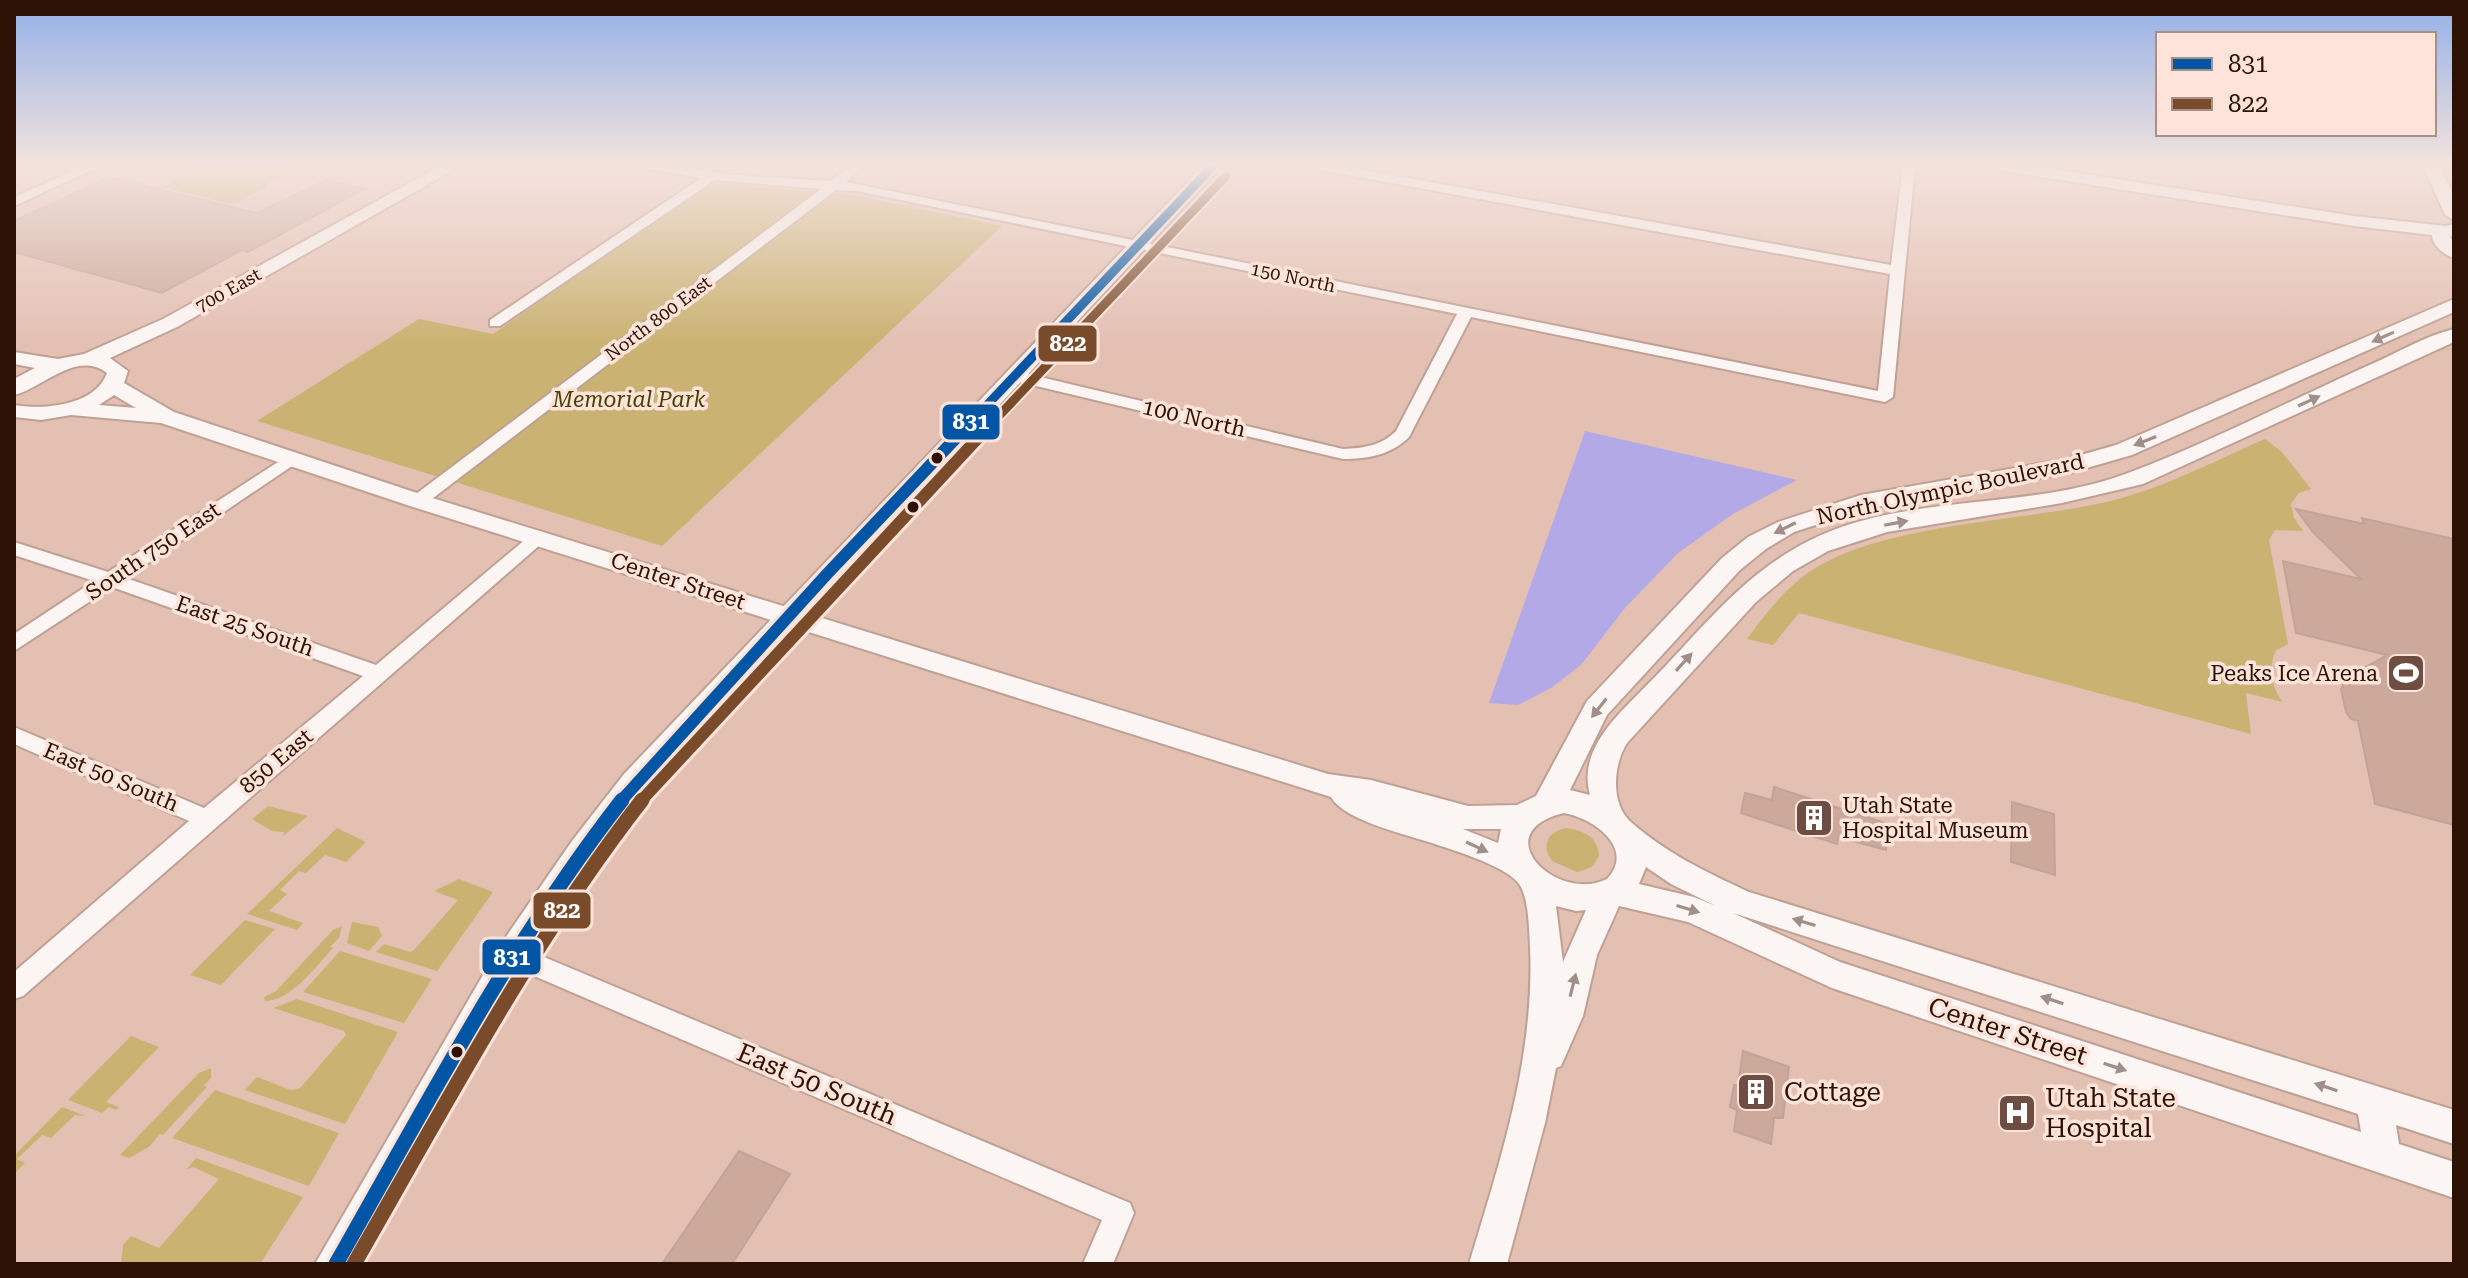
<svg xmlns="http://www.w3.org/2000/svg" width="2468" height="1278" viewBox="0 0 2468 1278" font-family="'Roboto Serif',serif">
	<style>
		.green { fill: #cab272 }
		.water { fill: #b3a9e7 }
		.building { fill: #cca99b; stroke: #c2a398; stroke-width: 2 }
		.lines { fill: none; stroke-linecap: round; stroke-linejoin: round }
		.minor-casing { stroke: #bfa094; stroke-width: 4 }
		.tertiary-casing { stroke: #bfa094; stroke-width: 4 }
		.secondary-casing { stroke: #bfa094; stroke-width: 4 }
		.minor { fill: #fbf6f4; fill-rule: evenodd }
		.tertiary { fill: #fbf6f4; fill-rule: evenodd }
		.secondary { fill: #fbf6f4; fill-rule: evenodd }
		.bus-1-far2-casing { stroke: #fde3d9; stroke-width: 13 }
		.bus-1-far1-casing { stroke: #fde3d9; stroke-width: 18 }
		.bus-1-casing { stroke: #fde3d9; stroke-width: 21 }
		.bus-2-far2-casing { stroke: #fde3d9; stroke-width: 13 }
		.bus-2-far1-casing { stroke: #fde3d9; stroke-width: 18 }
		.bus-2-casing { stroke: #fde3d9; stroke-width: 21 }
		.bus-1-far2 { stroke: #0055a4; stroke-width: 9 }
		.bus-1-far1 { stroke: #0055a4; stroke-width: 12 }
		.bus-1 { stroke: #0055a4; stroke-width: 15 }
		.bus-2-far2 { stroke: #7a4b2a; stroke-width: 9 }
		.bus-2-far1 { stroke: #7a4b2a; stroke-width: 12 }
		.bus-2 { stroke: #7a4b2a; stroke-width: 15 }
		.oneway { fill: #9f8f88 }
		.bus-dot { fill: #2e1105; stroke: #fde3d9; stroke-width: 3 }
		.labels { text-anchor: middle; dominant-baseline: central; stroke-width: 7; stroke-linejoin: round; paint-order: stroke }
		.far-street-label { font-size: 18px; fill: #2e1105; stroke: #fde3d9 }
		.park-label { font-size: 22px; font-style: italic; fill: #494100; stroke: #fde3d9 }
		.street-label { font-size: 22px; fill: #2e1105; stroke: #fde3d9 }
		.poi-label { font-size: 22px; fill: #2e1105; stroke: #fde3d9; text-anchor: end }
		.near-street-label { font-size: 26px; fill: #2e1105; stroke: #fde3d9 }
		.near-poi-label { font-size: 26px; fill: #2e1105; stroke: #fde3d9; text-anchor: start }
		.line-badge { stroke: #fde3d9; stroke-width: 3 }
		.badge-label { font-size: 22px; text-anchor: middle; font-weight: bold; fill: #fff }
	</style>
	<rect width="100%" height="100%" fill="#e4c0b3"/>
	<!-- green -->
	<g class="green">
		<polygon points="204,165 352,165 331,173 307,167 267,183 266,187 239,202 225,203 162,187"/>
		<polygon points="711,183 848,194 1002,226 662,546 257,421 419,319 493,334"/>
		<path d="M2265,439L2282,452L2311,489L2299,493L2291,504L2294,518L2303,531L2275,530L2269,540L2288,644L2275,651C2269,668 2271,688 2283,702L2246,693L2251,734L1799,613L1773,645L1747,639C1765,615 1784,589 1809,572C1881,523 2020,522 2106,502C2162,489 2212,462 2265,439Z"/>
		<polygon points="268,806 308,816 283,836 284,832 272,831 252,819"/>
		<polygon points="337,828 366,842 346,862 325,855 306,873 299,871 280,890 287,894 269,911 303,923 297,930 247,914"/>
		<path d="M1566,828C1583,830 1598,837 1599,856L1592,867L1577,872L1552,861C1541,845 1547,832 1566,828Z"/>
		<polygon points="459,879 493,892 437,971 376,952 384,944 410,952 414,950 458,900 434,891"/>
		<polygon points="245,920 275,929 221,985 190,975"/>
		<polygon points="352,922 378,927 382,936 369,951 347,943"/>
		<path d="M342,926L339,938L330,947L333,948C315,968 290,1001 265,1001L264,997L276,991L333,930Z"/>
		<polygon points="340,951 432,979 404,1023 303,992"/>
		<polygon points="297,999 398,1032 345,1124 245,1090 257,1077 291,1090 300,1088 346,1035 344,1031 273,1008"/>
		<polygon points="131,1036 159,1047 106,1102 119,1107 116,1110 109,1107 102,1113 68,1100"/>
		<polygon points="211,1068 211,1078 204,1085 207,1087 163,1135 160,1134 149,1147 129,1158 120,1155 199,1073"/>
		<polygon points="215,1090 339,1133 309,1186 172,1138"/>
		<polygon points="62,1107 86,1116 75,1115 51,1138 42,1135 17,1159 25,1163 14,1174 14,1156"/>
		<polygon points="196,1158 303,1197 260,1264 121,1264 123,1245 131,1236 159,1248 219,1179 193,1167 186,1170"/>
	</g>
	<!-- water -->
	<polygon class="water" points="1585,431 1797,480 1733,514 1678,553 1625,608 1581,665 1551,688 1518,705 1489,703"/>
	<!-- building -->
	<g class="building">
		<polygon points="110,177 257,213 326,180 364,189 248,252 242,250 162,293 14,252 14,221"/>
		<polygon points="2296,509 2364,524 2362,518 2454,539 2454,825 2375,804 2358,721 2351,719 2346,712 2341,689 2348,677 2387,655 2296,633 2283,561 2361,579 2313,532"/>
		<polygon points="1774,787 1888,824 1886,850 1838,837 1837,844 1741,813 1745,793 1772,800"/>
		<polygon points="2012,802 2054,814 2055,875 2011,862"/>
		<polygon points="1743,1051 1789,1067 1783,1118 1774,1118 1771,1144 1734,1131 1737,1110 1730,1107 1734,1085 1738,1086"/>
		<polygon points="739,1151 790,1174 732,1264 662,1264"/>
	</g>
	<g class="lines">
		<!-- minor casing -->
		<g class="minor-casing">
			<g id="minor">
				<polygon points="87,165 103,165 14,206 14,197"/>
				<path d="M642,165H671L734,175L830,181L852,165H866L846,182L1878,391L1890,274L1315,169L1309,165H1336L1891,265L1903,165H1915L1893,397L1885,402L1471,317L1409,437C1391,455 1368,459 1343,459L1015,381L1007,376L1015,371L1343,449C1364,448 1381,446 1396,431L1457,314L857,191L836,190L424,505H412L409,501L412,497L821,189L715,180L500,326H490V320L701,178L648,169Z"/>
				<polygon points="292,453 298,454 301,458 298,462 126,578 376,665 533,533 540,531 549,537 23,996 14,999 14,972 189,821 14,744 14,727 204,808 363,676 112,587 14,651 14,634 94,581 14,555 14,542 108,572"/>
				<polygon points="513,944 1130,1203 1134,1213 1113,1264 1083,1264 1102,1220 504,963 501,955 504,947"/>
			</g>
		</g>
		<!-- tertiary casing -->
		<g class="tertiary-casing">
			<g id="tertiary">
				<path d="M442,165H462L177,327L110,358L128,371L124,383L174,412L426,496L1328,774L1371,780L1468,806L1517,805L1536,796L1587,701L1722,558L1748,537L1778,522L1861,495L2067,459L2116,445L2454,299V312L2132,455L2069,473L1865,509L1794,532L1766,549L1740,570L1607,715L1570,790L1590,795C1577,749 1619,714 1648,684C1695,637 1735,583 1794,549C1892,490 2024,513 2128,473C2209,443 2287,402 2365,367C2394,355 2424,336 2454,329V342L2143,484L2062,503L1887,532L1828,551L1793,571L1756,602L1627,743C1613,765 1610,805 1632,823C1666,853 1708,873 1749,892L2454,1110V1144L2396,1125L2399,1144L2454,1162V1198L1832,988L1688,922L1619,906L1597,955L1583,1016L1561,1066L1556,1068L1545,1123L1507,1264H1469C1500,1161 1535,1057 1530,947C1529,930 1529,903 1521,887C1512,868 1456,851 1435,844C1409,835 1344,821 1331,797L410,506L161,423L71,415L41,420L14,417V405C44,410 95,406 107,373C77,349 41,389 14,395V379L35,368L14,364V352L58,359L84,354L163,319ZM114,395L136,408L99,405ZM1564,813C1593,818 1636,848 1607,879C1556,904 1484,832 1564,813ZM1463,829H1501L1498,843ZM1646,867L1671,884L1716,906L1694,897L1639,884ZM1556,906L1576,911L1586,910L1563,962ZM1733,913L2358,1114L2361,1132L1840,962Z"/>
				<path d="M1989,165H2028L2354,216L2446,226L2454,224V235L2450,237L2454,242V258C2444,255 2432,245 2432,235L2354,226L1997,170Z"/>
				<polygon points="2423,165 2439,165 2454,196 2454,220 2445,215"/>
			</g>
		</g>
		<!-- secondary casing -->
		<g class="secondary-casing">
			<polygon id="secondary" points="1204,165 1223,165 836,580 646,792 594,859 525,966 359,1264 315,1264 501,944 572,841 624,774"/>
		</g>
		<!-- minor -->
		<use href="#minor" class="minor"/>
		<!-- tertiary -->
		<use href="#tertiary" class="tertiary"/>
		<!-- secondary -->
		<use href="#secondary" class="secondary"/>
		<!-- bus-1-far2 casing -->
		<g class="bus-1-far2-casing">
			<polyline id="bus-1-far2" points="954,440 1214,165"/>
		</g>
		<!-- bus-1-far1 casing -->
		<g class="bus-1-far1-casing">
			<polyline id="bus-1-far1" points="620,802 827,574 956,438"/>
		</g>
		<!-- bus-1 casing -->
		<g class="bus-1-casing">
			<path id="bus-1" d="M336,1264C426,1106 510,944 622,800"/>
		</g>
		<!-- bus-2-far2 casing -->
		<g class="bus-2-far2-casing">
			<polyline id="bus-2-far2" points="976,440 1226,176"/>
		</g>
		<!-- bus-2-far1 casing -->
		<g class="bus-2-far1-casing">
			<polyline id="bus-2-far1" points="640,802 978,438"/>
		</g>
		<!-- bus-2 casing -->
		<g class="bus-2-casing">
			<path id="bus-2" d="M354,1264C445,1106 530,944 642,800"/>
		</g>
		<!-- bus-1-far2 -->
		<use href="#bus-1-far2" class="bus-1-far2"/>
		<!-- bus-1-far1 -->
		<use href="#bus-1-far1" class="bus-1-far1"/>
		<!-- bus-1 -->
		<use href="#bus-1" class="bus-1"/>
		<!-- bus-2-far2 -->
		<use href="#bus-2-far2" class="bus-2-far2"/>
		<!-- bus-2-far1 -->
		<use href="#bus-2-far1" class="bus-2-far1"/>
		<!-- bus-2 -->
		<use href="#bus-2" class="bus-2"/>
	</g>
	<!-- one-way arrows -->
	<defs><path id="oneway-solid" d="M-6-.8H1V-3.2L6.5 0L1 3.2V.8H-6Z" transform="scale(2)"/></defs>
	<g class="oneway">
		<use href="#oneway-solid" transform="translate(2383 337) rotate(156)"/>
		<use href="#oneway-solid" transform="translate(2309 401) rotate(-25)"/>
		<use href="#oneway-solid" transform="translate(2145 441) rotate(158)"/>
		<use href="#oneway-solid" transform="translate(1896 523) rotate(-11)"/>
		<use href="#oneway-solid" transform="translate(1785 528) rotate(154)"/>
		<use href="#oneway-solid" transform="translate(1684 662) rotate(-48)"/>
		<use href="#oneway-solid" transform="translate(1599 708) rotate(128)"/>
		<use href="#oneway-solid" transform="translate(1477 847) rotate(25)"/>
		<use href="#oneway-solid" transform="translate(1688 909) rotate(17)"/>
		<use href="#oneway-solid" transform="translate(1804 922) rotate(-163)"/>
		<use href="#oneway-solid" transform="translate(1573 985) rotate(-76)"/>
		<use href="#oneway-solid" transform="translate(2052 1000) rotate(-162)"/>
		<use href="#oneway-solid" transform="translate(2115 1067) rotate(18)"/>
		<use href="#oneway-solid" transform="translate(2326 1087) rotate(-162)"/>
	</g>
	<!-- sky -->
	<linearGradient id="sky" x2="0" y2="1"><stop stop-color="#93b0e8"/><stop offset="0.48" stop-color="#f3e3dd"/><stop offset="1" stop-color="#f3e3dd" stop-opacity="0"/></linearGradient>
	<rect width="2468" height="344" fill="url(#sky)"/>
	<!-- icons -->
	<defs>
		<g id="stadium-square" transform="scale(2)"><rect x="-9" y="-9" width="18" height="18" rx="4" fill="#6e4e42" stroke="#fde3d9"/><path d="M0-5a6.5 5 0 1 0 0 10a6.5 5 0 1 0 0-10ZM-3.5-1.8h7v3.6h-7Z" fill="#fff"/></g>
		<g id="building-square" transform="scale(2)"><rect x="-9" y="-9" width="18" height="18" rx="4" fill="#6e4e42" stroke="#fde3d9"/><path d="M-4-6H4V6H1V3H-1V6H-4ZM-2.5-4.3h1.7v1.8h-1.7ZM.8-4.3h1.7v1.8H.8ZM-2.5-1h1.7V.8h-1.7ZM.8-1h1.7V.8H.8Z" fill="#fff"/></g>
		<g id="hospital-square" transform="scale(2)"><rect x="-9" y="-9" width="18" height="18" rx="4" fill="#6e4e42" stroke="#fde3d9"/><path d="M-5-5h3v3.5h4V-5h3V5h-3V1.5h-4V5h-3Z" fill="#fff"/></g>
	</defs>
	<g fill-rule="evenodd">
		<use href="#stadium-square" x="2406" y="673"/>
		<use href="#building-square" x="1814" y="818"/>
		<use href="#building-square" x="1756" y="1092"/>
		<use href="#hospital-square" x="2017" y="1113"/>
	</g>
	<!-- markers -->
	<g class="bus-dot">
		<circle cx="937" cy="458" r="7"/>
		<circle cx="913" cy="507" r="7"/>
		<circle cx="457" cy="1052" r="7"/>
	</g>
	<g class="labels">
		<!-- far-street labels -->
		<g class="far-street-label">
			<text transform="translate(1293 277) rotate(12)">150 North</text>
			<text transform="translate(228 290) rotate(-29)">700 East</text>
			<text transform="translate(658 318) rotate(-37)">North 800 East</text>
		</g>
		<!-- park labels -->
		<g class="park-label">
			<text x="629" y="399">Memorial Park</text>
		</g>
		<!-- street labels -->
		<g class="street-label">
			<text transform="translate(1194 418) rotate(13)">100 North</text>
			<text transform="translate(1950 489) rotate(-12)">North Olympic Boulevard</text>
			<text transform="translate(153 551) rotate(-34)">South 750 East</text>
			<text transform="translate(678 581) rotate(18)">Center Street</text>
			<text transform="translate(245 626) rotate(19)">East 25 South</text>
			<text transform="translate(276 761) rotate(-40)">850 East</text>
			<text transform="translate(111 777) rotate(23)">East 50 South</text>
		</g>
		<!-- poi labels -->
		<g class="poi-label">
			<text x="2378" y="673">Peaks Ice Arena</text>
			<text x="1842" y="805" text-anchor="start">Utah State<tspan x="1842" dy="25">Hospital Museum</tspan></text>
		</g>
		<!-- near-street labels -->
		<g class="near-street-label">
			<text transform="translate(2008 1031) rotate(18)">Center Street</text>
			<text transform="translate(817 1084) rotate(23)">East 50 South</text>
		</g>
		<!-- near-poi labels -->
		<g class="near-poi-label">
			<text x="1784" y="1092">Cottage</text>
			<text x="2045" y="1098">Utah State<tspan x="2045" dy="30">Hospital</tspan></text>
		</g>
	</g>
	<g class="line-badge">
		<rect x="1037" y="324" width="61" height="39" rx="8" fill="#7a4b2a"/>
		<rect x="941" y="403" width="60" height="38" rx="8" fill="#0055a4"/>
		<rect x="532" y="891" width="60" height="39" rx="8" fill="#7a4b2a"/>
		<rect x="481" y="938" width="61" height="38" rx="8" fill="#0055a4"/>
	</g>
	<g class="badge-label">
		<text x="1068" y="351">822</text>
		<text x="971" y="429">831</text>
		<text x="562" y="918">822</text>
		<text x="512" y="965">831</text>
	</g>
	<!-- border -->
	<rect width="2468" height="1278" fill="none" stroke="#2e1105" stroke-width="32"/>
	<!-- legend -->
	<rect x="2156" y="32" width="280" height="104" fill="#fde3d9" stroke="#aa8f84" stroke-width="2"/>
	<rect x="2172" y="58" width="40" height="12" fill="#0055a4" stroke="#aa8f84" stroke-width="2"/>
	<text x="2228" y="72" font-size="24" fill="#2e1105">831</text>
	<rect x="2172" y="98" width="40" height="12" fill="#7a4b2a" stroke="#aa8f84" stroke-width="2"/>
	<text x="2228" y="112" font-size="24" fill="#2e1105">822</text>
</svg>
